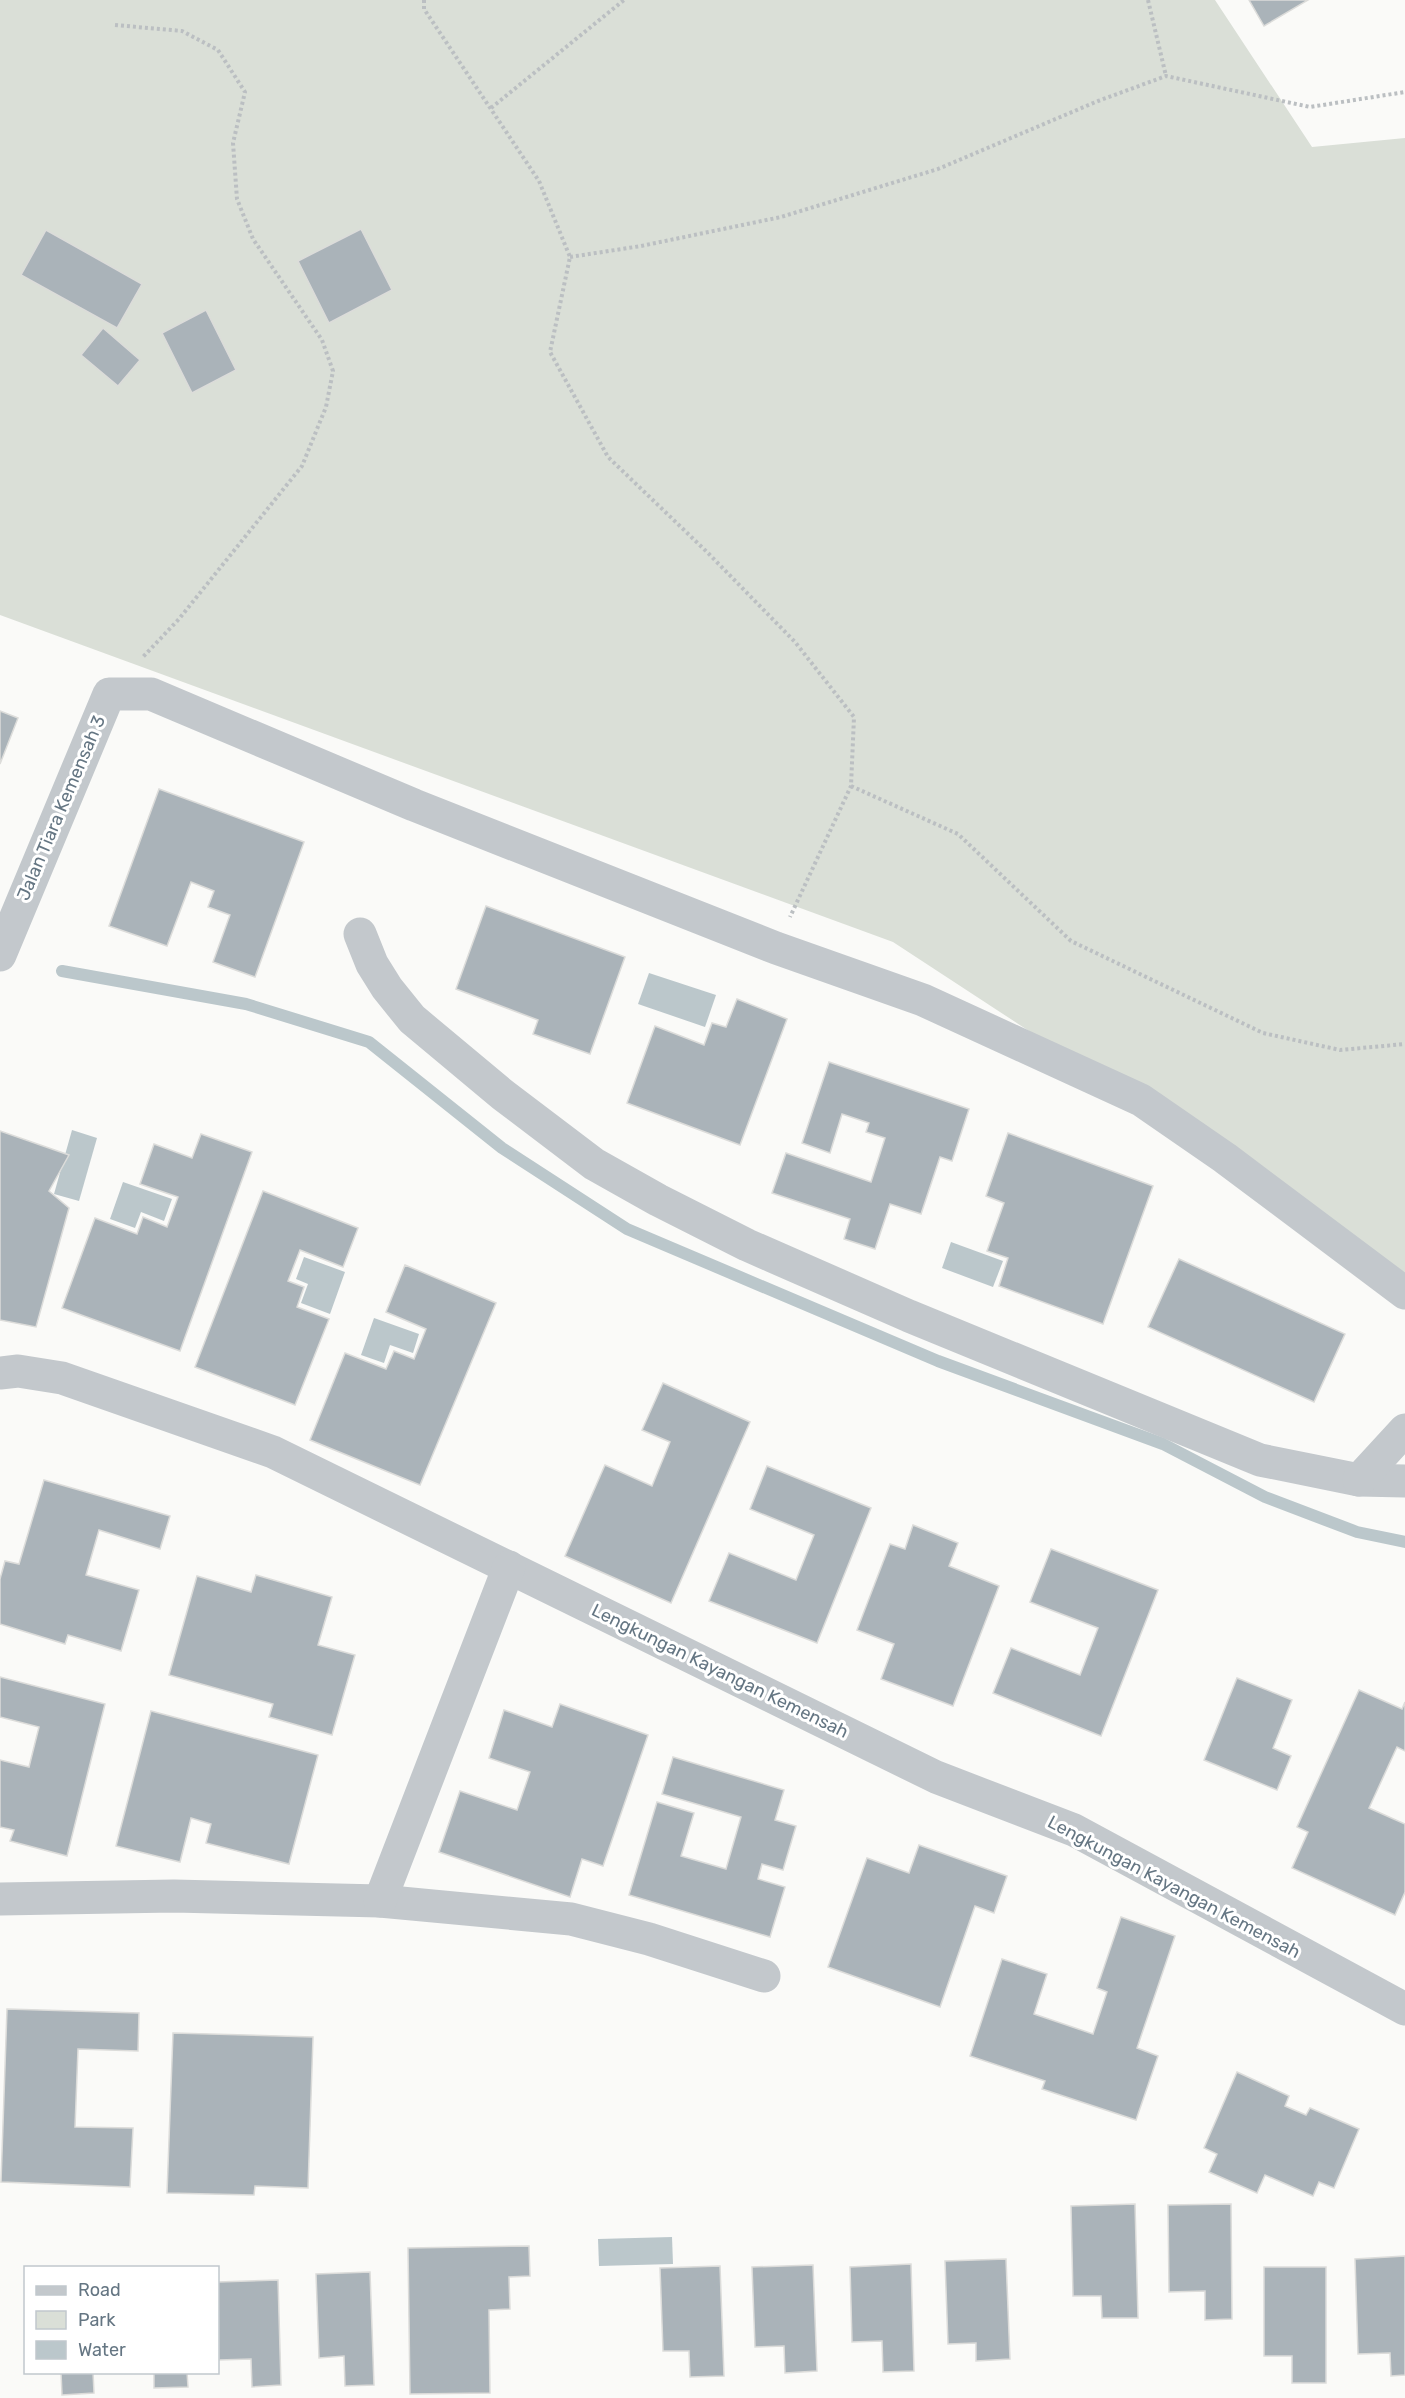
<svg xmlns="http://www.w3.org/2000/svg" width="1405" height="2398" viewBox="0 0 1405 2398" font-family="Rubik,sans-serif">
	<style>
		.green { fill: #dadfd7 }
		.water { fill: #bbc7cb }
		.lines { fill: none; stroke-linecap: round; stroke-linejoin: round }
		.stream { stroke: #bbc7cb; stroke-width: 12 }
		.building { fill: #aab3b9; stroke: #dcdcda; stroke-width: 1.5 }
		.path { stroke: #bbbfc2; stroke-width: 4; stroke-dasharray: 3 3; stroke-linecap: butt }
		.minor { stroke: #c3c8cc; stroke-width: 33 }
		.labels { text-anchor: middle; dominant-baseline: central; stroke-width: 6; stroke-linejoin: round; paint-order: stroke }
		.street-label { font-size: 18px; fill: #657683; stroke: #fff }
	</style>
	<rect width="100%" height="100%" fill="#fafaf8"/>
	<!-- green -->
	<polygon class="green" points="0,0 1215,0 1312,147 1405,138 1405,1277 893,942 0,615"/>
	<!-- water -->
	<g class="water">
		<polygon points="649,973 716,995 705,1027 638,1004"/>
		<polygon points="72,1130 97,1138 79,1201 54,1194"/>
		<polygon points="123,1182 172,1199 164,1221 141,1212 135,1228 110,1219"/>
		<polygon points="951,1242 1003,1261 993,1287 942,1268"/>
		<polygon points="304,1257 345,1272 330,1314 301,1303 308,1284 296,1279"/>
		<polygon points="374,1318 419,1334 413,1353 390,1345 384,1363 361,1355"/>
		<polygon points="672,2237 673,2264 599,2266 598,2239"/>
	</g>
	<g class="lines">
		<!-- stream -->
		<polyline class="stream" points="62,971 246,1004 369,1042 502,1148 627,1229 938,1361 1163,1444 1265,1497 1357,1532 1405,1542"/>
	</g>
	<!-- building -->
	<g class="building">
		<polygon points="1249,0 1308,0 1264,26"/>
		<polygon points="361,229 392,290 329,323 298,261"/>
		<polygon points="46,230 142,284 117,328 21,275"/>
		<polygon points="206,310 236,370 192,393 162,333"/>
		<polygon points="103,328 140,360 118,386 81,355"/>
		<polygon points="0,711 18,718 0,764"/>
		<polygon points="159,789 304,842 255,977 213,962 230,915 208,907 214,891 191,882 167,946 109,926"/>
		<polygon points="486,906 625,957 590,1054 533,1034 538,1020 456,989"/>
		<polygon points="737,999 787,1019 740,1145 627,1103 655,1026 704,1045 712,1023 726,1027"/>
		<polygon points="829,1062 969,1109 952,1161 940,1157 921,1214 890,1204 875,1249 844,1239 850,1219 772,1193 786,1153 871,1182 885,1138 866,1132 869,1123 842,1114 830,1153 802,1143"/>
		<polygon points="0,1131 69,1155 49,1191 69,1208 36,1327 0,1320"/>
		<polygon points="1008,1133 1153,1186 1103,1324 999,1286 1008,1258 987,1251 1004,1203 986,1196"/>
		<polygon points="201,1134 252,1152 180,1351 62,1308 95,1218 137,1234 143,1217 167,1227 178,1197 140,1184 154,1144 192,1158"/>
		<polygon points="263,1191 358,1228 343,1267 300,1250 288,1281 304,1287 297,1307 329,1319 295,1405 195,1367"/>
		<polygon points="1179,1259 1345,1334 1314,1402 1148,1327"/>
		<polygon points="405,1265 496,1303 420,1485 310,1440 345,1353 386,1369 394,1351 414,1359 426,1329 386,1312"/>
		<polygon points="663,1383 750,1422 671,1603 565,1556 605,1465 652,1486 670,1442 642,1430"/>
		<polygon points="767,1466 871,1508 817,1643 709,1601 729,1553 796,1580 814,1535 750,1509"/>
		<polygon points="44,1480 170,1516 160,1549 99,1530 86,1575 139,1590 121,1651 68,1635 65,1644 0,1624 0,1579 5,1561 19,1564"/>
		<polygon points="913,1525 958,1543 949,1566 999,1586 953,1706 881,1679 894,1644 857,1630 890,1544 905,1549"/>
		<polygon points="1051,1549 1158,1590 1101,1736 993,1693 1011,1648 1080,1675 1098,1628 1030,1602"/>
		<polygon points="256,1575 332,1597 318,1645 355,1655 332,1735 269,1717 273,1704 169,1675 197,1576 251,1592"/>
		<polygon points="0,1677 105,1704 67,1856 10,1841 14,1830 0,1827 0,1760 29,1767 39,1727 0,1717"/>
		<polygon points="1237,1678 1292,1700 1273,1748 1291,1756 1277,1790 1204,1760"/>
		<polygon points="1359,1690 1402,1709 1405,1702 1405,1751 1397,1747 1369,1808 1405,1824 1405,1892 1395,1915 1292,1868 1308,1832 1297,1827"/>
		<polygon points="560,1704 648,1735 603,1866 582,1859 570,1897 439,1852 460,1791 517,1810 530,1772 489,1758 504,1710 552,1727"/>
		<polygon points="151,1711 318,1755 289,1864 206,1843 211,1824 191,1818 180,1862 116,1846"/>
		<polygon points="673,1757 784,1790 775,1820 796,1826 783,1870 762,1864 758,1879 785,1887 770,1937 629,1895 657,1802 694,1813 681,1856 726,1869 741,1817 662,1794"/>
		<polygon points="919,1845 1007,1876 994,1913 975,1906 940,2007 828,1967 867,1858 909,1873"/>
		<polygon points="1121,1917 1175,1936 1137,2048 1158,2056 1136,2120 1042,2089 1045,2081 970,2056 1002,1959 1047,1974 1034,2014 1093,2034 1107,1992 1097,1988"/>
		<polygon points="7,2009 139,2013 138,2051 78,2049 75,2127 133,2128 130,2187 1,2182"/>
		<polygon points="173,2033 313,2037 308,2188 255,2186 254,2195 167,2193"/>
		<polygon points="1237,2072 1289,2096 1285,2106 1306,2115 1310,2108 1359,2129 1334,2188 1319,2182 1313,2196 1265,2175 1257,2193 1209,2172 1217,2154 1204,2148"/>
		<polygon points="1135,2204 1138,2318 1102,2318 1101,2296 1073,2296 1071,2206"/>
		<polygon points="1231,2204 1232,2319 1205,2320 1205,2291 1169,2292 1168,2205"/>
		<polygon points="529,2246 530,2276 509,2277 510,2309 489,2310 490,2393 410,2394 408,2248"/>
		<polygon points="1405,2256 1405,2375 1391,2376 1390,2353 1358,2354 1355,2259"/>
		<polygon points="1006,2259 1010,2359 976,2361 976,2343 948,2344 945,2261"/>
		<polygon points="911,2264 914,2371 883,2372 882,2341 852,2342 850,2267"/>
		<polygon points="813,2265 817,2371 785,2373 784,2346 755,2347 752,2267"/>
		<polygon points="720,2266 724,2376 690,2377 689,2351 663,2351 660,2268"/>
		<polygon points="1264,2267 1326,2267 1326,2383 1292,2383 1292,2356 1264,2356"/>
		<polygon points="370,2272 374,2385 345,2386 344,2356 319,2358 316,2274"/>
		<polygon points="278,2280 281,2385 252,2387 251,2359 219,2360 218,2282"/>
		<polygon points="61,2372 93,2372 94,2393 62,2395"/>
		<polygon points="154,2372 187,2372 188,2387 154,2388"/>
	</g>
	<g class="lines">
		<!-- path -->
		<g class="path">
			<polyline points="424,0 424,9 539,181 570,257 550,352 608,457 708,553 795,642 854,717 851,786 790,917"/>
			<polyline points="1148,0 1166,76"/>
			<polyline points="115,25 182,31 218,50 245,92 233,143 237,199 253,239 322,340 333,371 326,407 302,466 179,619 142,658"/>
			<polyline points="491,108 624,0"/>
			<polyline points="570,257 641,246 781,217 938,169 1098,101 1166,76 1310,107 1405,92"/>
			<polyline points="851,786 958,834 1071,941 1263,1033 1340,1050 1405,1044"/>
		</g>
		<!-- minor -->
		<g class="minor">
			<polyline points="360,934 372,964 387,988 412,1019 503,1095 594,1164 658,1200 747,1245 909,1316 1260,1460 1359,1480 1405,1481"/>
			<polyline points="0,955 109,694 151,694 414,805 776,948 923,1000 1141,1100 1225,1158 1405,1293"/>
			<polyline points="0,1373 18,1371 62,1378 273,1452 936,1777 1074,1830 1405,2009"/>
			<polyline points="1359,1480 1405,1430"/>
			<polyline points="0,1899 174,1896 380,1901 571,1919 649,1939 764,1976"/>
			<polyline points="380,1901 509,1567"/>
		</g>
	</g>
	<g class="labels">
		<!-- street labels -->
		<g class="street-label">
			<text transform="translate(61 808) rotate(-67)">Jalan Tiara Kemensah 3</text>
			<text transform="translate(720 1671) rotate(26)">Lengkungan Kayangan Kemensah</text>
			<text transform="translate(1174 1887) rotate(28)">Lengkungan Kayangan Kemensah</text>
		</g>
	</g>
	<!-- legend -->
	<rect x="24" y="2266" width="195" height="108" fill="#ffffff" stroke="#c1c8cd" stroke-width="1.5"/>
	<rect x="36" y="2286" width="30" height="9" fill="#c3c8cc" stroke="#c1c8cd" stroke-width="1.5"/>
	<text x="78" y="2296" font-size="18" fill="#657683">Road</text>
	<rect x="36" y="2311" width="30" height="18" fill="#dadfd7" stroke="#c1c8cd" stroke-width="1.5"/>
	<text x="78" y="2326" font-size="18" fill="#657683">Park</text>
	<rect x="36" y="2341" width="30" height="18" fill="#bbc7cb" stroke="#c1c8cd" stroke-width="1.5"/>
	<text x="78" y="2356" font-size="18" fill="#657683">Water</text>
</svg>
